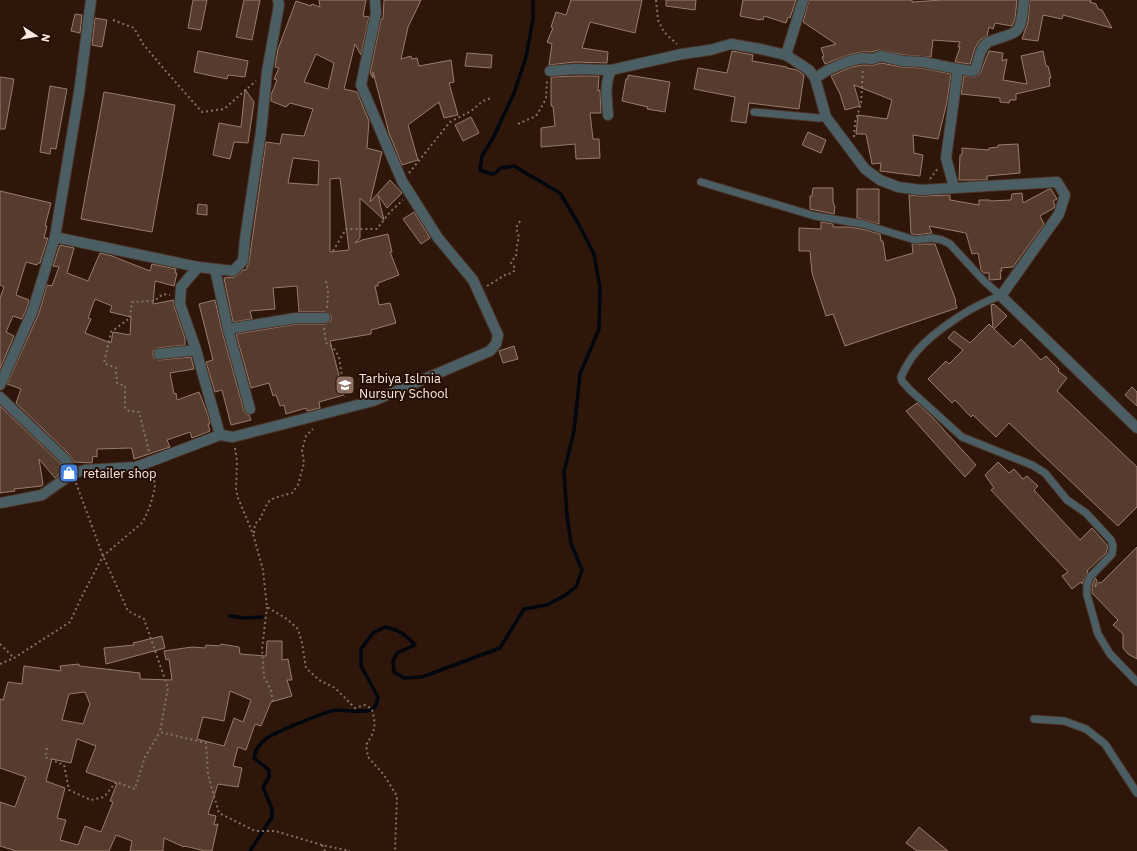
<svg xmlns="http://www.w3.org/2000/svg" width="1137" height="851" viewBox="0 0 1137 851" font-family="'IBM Plex Sans',sans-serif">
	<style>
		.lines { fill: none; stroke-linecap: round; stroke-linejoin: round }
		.stream { stroke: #00070e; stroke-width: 3.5 }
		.building { fill: #563c2e; stroke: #9a7b6c; fill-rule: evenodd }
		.lane-casing { stroke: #4b3528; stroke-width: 9 }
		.street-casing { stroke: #4b3528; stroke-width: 12 }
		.path { stroke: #857065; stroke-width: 2; stroke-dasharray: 2 3; stroke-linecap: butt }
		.lane { stroke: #4b5e64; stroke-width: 7 }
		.street { stroke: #4b5e64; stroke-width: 10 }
		.labels { text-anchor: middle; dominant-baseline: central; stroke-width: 4; stroke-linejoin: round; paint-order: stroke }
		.poi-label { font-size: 13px; fill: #fcebe2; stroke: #240e03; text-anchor: start }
	</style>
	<rect width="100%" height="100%" fill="#2e170a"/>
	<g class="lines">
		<!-- stream -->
		<g class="stream">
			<polyline points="230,616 245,618 262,617"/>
			<path d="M250,851L272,817V809L263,787L269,777V770L254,758C256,749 259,744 267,738C276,732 327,711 336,710C348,710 360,713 371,710C376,708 377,702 378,697L361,666V649L373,633L385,627C399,630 405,634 415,645L397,653L393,661L394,672L404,678L422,677L500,648L524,609L547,605L564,596L576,587L582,570L571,543L567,515L564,472L574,431L580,374L599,329L600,288L594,254L578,223L560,193L514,166L501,168L494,174L488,173L480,170L482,156L494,136L514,93L526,57L533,19V0"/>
		</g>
	</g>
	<!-- building -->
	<g class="building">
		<polygon points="193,0 207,0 201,30 188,28"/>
		<polygon points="244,0 260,0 252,40 236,37"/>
		<path d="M319,0H366L363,16L369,17L361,55L355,44L344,89L357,92L369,121L367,148L382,152L370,202L390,180L402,193L387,208L378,195L384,220L360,198V238L355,243L362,240L388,234L392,252H390L399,275L378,283V286H375L379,305L390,303L396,323L371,330V334L330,341L344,395L319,402L320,408L307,411L306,408L286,414L284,405L280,406L276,395L273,396L269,383L251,388L236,334L297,324H325L331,321V315L325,312H299L297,286L273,288L275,309L250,311L252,319L233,322L224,278L235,277L243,270H246L249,262L266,142L280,144L282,134L304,136L313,109L290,103L286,107L271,101V95L277,80L274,79L279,68L275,67L278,49L296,1L311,6L312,4L320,7ZM316,54L334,63L328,89L304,82ZM293,158L319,161L318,185L288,183ZM340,178L349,250L330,252V179Z"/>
		<polygon points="384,0 421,0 408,27 401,59 411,56 412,59 417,58 419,66 451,60 454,82 449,83 458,115 444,118 439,102 408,125 418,160 402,165 389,133 373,72 373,78 370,73 381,19 383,19"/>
		<polygon points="571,0 642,0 635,33 590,22 582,48 608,52 607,63 575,62 549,65 552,44 547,42 553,28 551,27 556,12 566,15"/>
		<polygon points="666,0 696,0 695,10 666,6"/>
		<polygon points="743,0 796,0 790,18 788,17 786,23 764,16 763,20 760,19 760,20 740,16"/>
		<polygon points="809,0 912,0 912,2 942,0 1017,0 1015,19 1012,26 995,23 993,29 989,27 987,36 980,40 975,48 970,64 955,62 960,47 958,47 960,42 933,40 931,57 904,55 879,50 871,52 862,52 848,55 825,64 822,57 824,56 821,48 836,44 803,22"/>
		<polygon points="1030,0 1091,0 1090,2 1096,4 1098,9 1102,10 1112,28 1063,15 1062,19 1043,15 1038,41 1022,39 1028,22"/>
		<polygon points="75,14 82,15 80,33 71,31"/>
		<polygon points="95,18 107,20 102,47 92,45"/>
		<polygon points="198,51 248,61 245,77 228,75 227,79 194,72"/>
		<polygon points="732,51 753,55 752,61 787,67 787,68 797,70 804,75 799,109 749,103 746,123 731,121 735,97 694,89 698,68 727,73"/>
		<polygon points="989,51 1003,53 1002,61 1007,59 1003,80 1027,84 1021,56 1043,51 1046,66 1048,66 1051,78 1049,78 1050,86 1016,94 1016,100 1010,100 1009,103 1000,102 1000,98 961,94 964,76 974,77 980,74"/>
		<polygon points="467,53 492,55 491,68 465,66"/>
		<polygon points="881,63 902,67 922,68 951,74 947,102 938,139 913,135 914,153 923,155 920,176 880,171 881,163 872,164 866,134 856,134 858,115 887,119 892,100 854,85 860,106 845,110 840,94 831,76 851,67 863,65 874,65"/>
		<polygon points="628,75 670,82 665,112 647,109 648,107 622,101 626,79 628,79"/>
		<polygon points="575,76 599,76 598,91 600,90 601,113 590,113 593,139 599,139 600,158 576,159 575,144 541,147 541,128 555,126 553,106 551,106 551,77"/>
		<polygon points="0,77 14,79 5,129 0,129"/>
		<polygon points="50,86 67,89 56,149 51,148 50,154 40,152"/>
		<polygon points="245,89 254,102 248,143 234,142 230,159 213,155 219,123 241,127"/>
		<polygon points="104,92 175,105 152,232 81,219"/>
		<polygon points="471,117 479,133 463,141 455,125"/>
		<polygon points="808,132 826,140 821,153 802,145"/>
		<polygon points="1018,144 1020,173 987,176 987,180 959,180 960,155 962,155 962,148 989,150 989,148 998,147 998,145"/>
		<polygon points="813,188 833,188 833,202 835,207 834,214 810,209 810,196 812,196"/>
		<polygon points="857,189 879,189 879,224 857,218"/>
		<polygon points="1049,189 1051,189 1057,199 1053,201 1055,205 1054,208 1040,216 1044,224 1013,267 1001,268 1002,271 1000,271 1001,279 991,280 989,279 989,273 984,273 981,270 978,253 972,254 966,233 929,226 932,233 915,235 911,233 909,195 921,196 950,195 950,200 979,205 979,200 990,200 990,201 1011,200 1012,194 1022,193 1023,203"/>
		<polygon points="0,191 51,203 45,226 47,226 44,238 48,238 40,263 38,263 37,265 26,262 16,295 29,300 27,308 22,319 13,316 6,332 14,336 0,369 0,298 4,287 0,285"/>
		<polygon points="198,204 207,205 207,215 197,214"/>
		<polygon points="414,212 430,238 421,244 403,219"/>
		<polygon points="821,222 833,224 833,227 849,227 862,229 880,234 881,241 883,241 886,261 913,253 912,244 935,244 956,301 955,302 957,308 845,346 833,314 826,316 812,273 810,251 799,251 799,228 821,229"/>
		<path d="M60,245L74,248L67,273L88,281L100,253L112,256L150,271L152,264L176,269L175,273H177L174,286L155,281L153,304L174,300V306L185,338V345L158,348L153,351V355L154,358L159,360L191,357L194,369L170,373L174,394L176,393L177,400L199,392L208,415L210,424H208L210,431L192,438L190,432L167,440L170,447L134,459L132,449L131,448L97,449V457L93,456L92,463L74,462L69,454L16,403L21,389L7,384L39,313L47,285L52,286L59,267L53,266ZM95,299L112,306L110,312L131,317L130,335L113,332L111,343L85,333L91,319L88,318Z"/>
		<polygon points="215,300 222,331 244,411 246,414 249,415 251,420 231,425 222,390 215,392 206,362 213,360 199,304"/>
		<polygon points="994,304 1007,316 994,329 1013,347 1021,339 1041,360 1046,356 1059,369 1058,371 1067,378 1057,391 1137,467 1137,507 1118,526 1009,423 996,437 973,415 971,417 955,400 952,403 928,379 946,361 949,364 963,350 948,338 954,331 970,343 989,324 993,328 991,305"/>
		<polygon points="514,346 518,359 503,363 499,351"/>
		<polygon points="1132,387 1137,392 1137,406 1125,395"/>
		<polygon points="917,403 933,418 976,465 965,477 906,411"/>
		<polygon points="0,406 60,463 64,470 55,478 39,459 43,484 42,486 14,489 15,491 0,493"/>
		<polygon points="998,462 1009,473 1014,469 1023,479 1027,476 1038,486 1034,490 1080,540 1092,528 1108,546 1106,553 1087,571 1088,572 1082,584 1081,582 1072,589 1062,576 1068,572 991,490 994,488 985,475"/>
		<polygon points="1137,547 1137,659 1128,654 1123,648 1123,634 1113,625 1118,620 1092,593 1092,586 1095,578 1097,580 1095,587 1099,582 1101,583"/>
		<polygon points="162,636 165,648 106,664 104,648 134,645 133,643"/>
		<path d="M267,641H282V660L288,659L292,680H287L292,696L271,702L261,726L255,724L246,750L238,747L233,766L242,768L238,787L218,784L208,814L216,816L214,825L218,824L212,851H205L185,846L184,847L164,838L163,851H130L132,841L116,835L109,851H16L0,846V802L15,807L26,777L0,768V699L3,700L8,682L22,684L24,666L61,671L60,666L79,664V666L140,673V679L172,680L169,659L166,660L164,651L192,647L205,648L206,645L220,646L221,644L239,647L240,654L266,656ZM230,691L251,700L243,722L234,718L224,746L197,739L203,717L224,721ZM85,692L90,704L83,724L62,720L69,694ZM77,739L96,746L86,772L117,783L110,801L113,802L101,832L85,826L78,845L60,840L66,820L57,818L65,788L46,781L52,759L71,763Z"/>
		<polygon points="919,827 948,851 917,851 906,843"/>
	</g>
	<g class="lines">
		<!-- lane casing -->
		<g class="lane-casing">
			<g id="lane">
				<polyline points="754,112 819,118 826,117"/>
				<polyline points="701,182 815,216 863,224 915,240 932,238 942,240 950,244 984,281 1001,296"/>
				<path d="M1001,296C976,303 934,331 917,351C910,359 905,368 901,377L902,381L910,390L962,437L1032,465L1045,473L1067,500L1086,513L1111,540L1113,546L1112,554L1090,577L1087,585V595L1098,634L1110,654L1137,682"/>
				<polyline points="1034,719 1064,721 1086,729 1105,744 1137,793"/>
			</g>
		</g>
		<!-- street casing -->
		<g class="street-casing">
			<g id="street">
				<polyline points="803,0 786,55 809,70 815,78"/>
				<polyline points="958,69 923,62 903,61 881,56 872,59 863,58 849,61 828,70 815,78 826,117 865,169 880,180 898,187 921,190 1057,182 1065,195 1059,214 1001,296 1137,428"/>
				<polyline points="550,71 575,69 611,70 682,54 710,50 731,44 760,49 786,55"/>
				<path d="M608,115C607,99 604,85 611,70"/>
				<path d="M954,187L946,158L958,69L972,71L975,70C979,60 979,49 988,42C1021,30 1020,37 1024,0"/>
				<polyline points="55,237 79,93 91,0"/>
				<polyline points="198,267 181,287 180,304 196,350 220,435"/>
				<polyline points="215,269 228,329 250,409"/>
				<polyline points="228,329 296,318 325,318"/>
				<polyline points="159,354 196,350"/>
				<polyline points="0,385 33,310 55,237 198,267 233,271 243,261 245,239 261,132 267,72 279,5 278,0"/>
				<polyline points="0,397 65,459 73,473"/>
				<polyline points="0,503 42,495 73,473 85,470 136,467 220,435 233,437 373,401 490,351 496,344 498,335 473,280 438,238 402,181 361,85 376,13 375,0"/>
			</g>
		</g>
		<!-- path -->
		<g class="path">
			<polyline points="656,0 658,20 664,32 677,44"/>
			<polyline points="113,20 134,28 143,44 164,69 202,112 224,109 256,81"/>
			<polyline points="518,124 536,116 546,99 547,81"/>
			<polyline points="854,137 855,122 861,104 863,68"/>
			<polyline points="409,173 450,122 471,111 483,101 491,98"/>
			<polyline points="930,179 938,168"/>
			<polyline points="333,251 346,229 377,229 390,212 403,200"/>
			<polyline points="326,281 328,291 327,308"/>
			<polyline points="487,286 505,275 512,273 515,270 514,266 511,263 512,260 516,257 517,245 519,237 516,228 520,221"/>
			<polyline points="324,328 326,343 333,347 339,357 345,397"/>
			<path d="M235,448L237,461L236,490L238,498L253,534L263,570L267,607L287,619L298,629L302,643L306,668L319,680L335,688L355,708L365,705L372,709C376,727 376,729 366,745L368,757L384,775L397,796L395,851"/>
			<polyline points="149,451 139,412 129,411 125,408 125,386 117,383 116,368 104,363 111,332 130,318 132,302 154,301 163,294 170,295"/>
			<polyline points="76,483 103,556 128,611 144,619 168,688 160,732 206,743 208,775 219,813 255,831 275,831 322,845 350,851"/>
			<polyline points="254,533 255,524 260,519 268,502 274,498 292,493 298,485 304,463 302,450 306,436 313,429"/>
			<polyline points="267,607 262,649 264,677 271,690 273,703"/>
			<polyline points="0,644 14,658"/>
			<polyline points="0,664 14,658 70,622 81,598 103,556 143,522 150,506 155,488 153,471"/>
			<polyline points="47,748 45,757 64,765 69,790 91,800 104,797 116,782 135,789 145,757 160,732"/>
			<polyline points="322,845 325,851"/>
		</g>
		<!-- lane -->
		<use href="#lane" class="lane"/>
		<!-- street -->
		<use href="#street" class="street"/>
	</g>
	<!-- icons -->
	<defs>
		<g id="school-square" transform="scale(1)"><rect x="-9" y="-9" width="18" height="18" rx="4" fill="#8d6e63" stroke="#240e03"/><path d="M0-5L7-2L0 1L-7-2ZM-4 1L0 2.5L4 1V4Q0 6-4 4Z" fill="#fff"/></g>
		<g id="shop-square" transform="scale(1)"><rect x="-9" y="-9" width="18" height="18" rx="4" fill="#3f7fe0" stroke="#240e03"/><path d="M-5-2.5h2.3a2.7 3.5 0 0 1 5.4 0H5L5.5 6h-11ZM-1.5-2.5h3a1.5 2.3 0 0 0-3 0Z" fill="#fff"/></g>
	</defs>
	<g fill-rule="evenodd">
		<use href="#school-square" x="345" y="385"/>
		<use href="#shop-square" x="69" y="473"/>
	</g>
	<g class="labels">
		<!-- poi labels -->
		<g class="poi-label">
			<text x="359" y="378">Tarbiya Islmia<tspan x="359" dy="15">Nursury School</tspan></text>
			<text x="83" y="473">retailer shop</text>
		</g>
	</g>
	<!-- north arrow -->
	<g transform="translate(36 36) rotate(102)" stroke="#240e03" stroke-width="3" paint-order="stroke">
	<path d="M0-3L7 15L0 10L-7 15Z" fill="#fcebe2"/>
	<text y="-6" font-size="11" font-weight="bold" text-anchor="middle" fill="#fcebe2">N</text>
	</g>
</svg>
